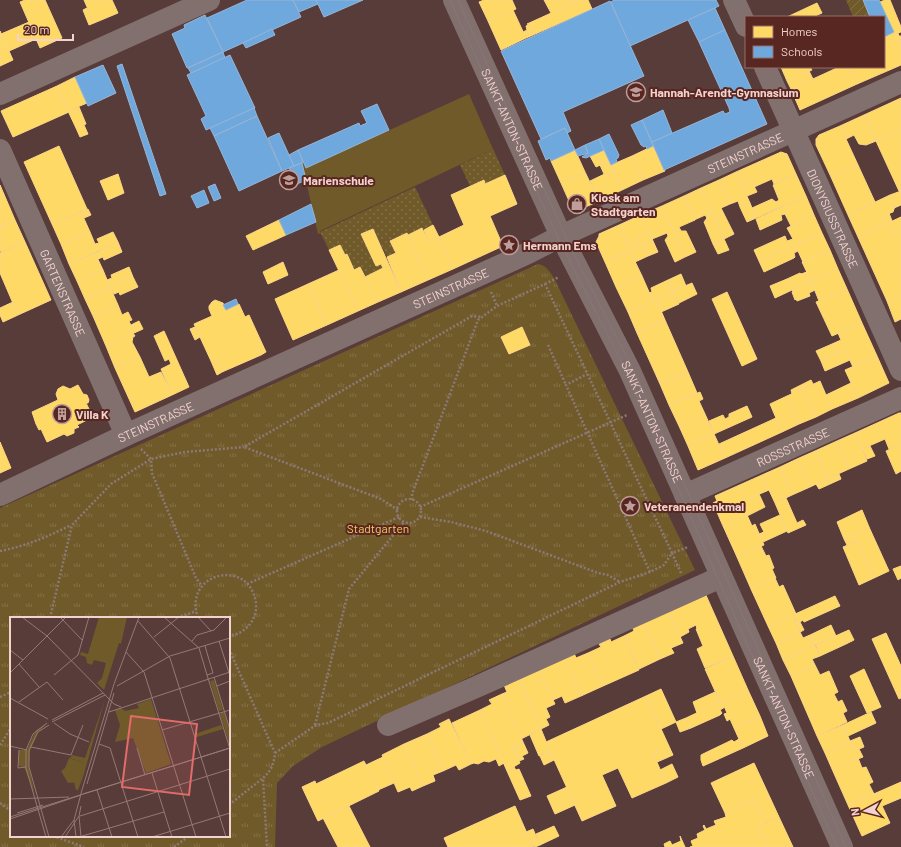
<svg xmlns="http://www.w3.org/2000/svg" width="901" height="847" viewBox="0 0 901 847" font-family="Barlow,sans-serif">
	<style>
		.grass { fill: url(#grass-dots) }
		.park { fill: url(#park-tufts); fill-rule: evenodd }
		.garden { fill: url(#garden-furrows) }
		.pitch { fill: #705a2a }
		.homes { fill: #ffd966; stroke: #fcd785 }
		.schools { fill: #6fa8dc; stroke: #97b5d8 }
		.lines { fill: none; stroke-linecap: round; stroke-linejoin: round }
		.path { stroke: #8b7977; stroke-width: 2.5; stroke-dasharray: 2 2; stroke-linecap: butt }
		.minor { stroke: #82706e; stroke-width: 22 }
		.tram { stroke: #8a7674; stroke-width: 1 }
		.labels { text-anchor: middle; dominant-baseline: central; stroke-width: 4; stroke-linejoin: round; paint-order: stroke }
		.poi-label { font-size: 12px; font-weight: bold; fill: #f4d3ce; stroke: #592722; text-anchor: start }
		.street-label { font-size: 12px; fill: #f4d3ce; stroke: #592722 }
		.park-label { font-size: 12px; fill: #f9cf63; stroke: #592722 }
		.inset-road { fill: none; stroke: #967875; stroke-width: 1 }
		.view { fill: #e26c6a; fill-opacity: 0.15; stroke: #e26c6a; stroke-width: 2 }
		.inset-edge { fill: none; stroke: #f4d3ce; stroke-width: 2 }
	</style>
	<defs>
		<pattern id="grass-dots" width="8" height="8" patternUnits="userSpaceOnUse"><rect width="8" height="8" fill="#705a2a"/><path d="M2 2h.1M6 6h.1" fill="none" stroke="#857148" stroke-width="1.8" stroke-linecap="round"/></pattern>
		<pattern id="park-tufts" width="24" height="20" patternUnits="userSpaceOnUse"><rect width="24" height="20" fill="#705a2a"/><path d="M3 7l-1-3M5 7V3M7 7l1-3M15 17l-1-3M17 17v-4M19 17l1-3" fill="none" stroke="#857148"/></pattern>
		<pattern id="garden-furrows" width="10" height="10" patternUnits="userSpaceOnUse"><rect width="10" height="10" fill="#705a2a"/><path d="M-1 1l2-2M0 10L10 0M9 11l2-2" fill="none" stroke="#857148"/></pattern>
	</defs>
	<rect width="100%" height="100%" fill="#583c39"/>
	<!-- grass -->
	<g class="grass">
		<polygon points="493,149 505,175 485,184 483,180 470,186 460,165"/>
		<polygon points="415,187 433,225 424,230 422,228 408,235 407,233 390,240 396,253 387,257 373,229 361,234 376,266 381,264 383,268 365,277 360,267 354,270 347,254 345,255 340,245 329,250 320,232"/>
	</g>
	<!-- park -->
	<path class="park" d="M538,264C546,265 550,272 554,278L695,570L322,747L293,766L277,783L275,847H0V508ZM11,618H229V836H11Z"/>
	<!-- garden -->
	<polygon class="garden" points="846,0 863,0 870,17 853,17"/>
	<!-- pitch -->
	<g class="pitch">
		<polygon points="469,94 493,149 320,231 321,233 318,234 302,163 303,162 306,168"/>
		<polygon points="559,334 576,371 566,376 549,338"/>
	</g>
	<!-- homes -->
	<g class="homes">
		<polygon points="25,0 45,0 62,38 40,48 20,2"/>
		<polygon points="84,0 112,0 118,13 94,23"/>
		<polygon points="484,0 512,0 516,9 488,21 479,2"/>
		<polygon points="544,0 580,0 551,13"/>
		<polygon points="580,0 588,0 592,9 533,35 529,25 527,24"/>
		<polygon points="885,0 890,0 901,27 901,32 898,33 899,36 901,36 901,48 880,2"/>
		<polygon points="817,3 822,13 813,17 787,17"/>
		<polygon points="87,8 94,23 89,25 83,10"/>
		<polygon points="513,10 526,38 501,50 488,21"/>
		<polygon points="29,22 36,39 9,51 1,34"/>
		<polygon points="529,25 533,35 526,38 523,32 527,30 526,26"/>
		<polygon points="0,31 13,60 0,66"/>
		<polygon points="894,32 901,48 901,65 857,84 849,67 884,67 884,37"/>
		<polygon points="781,67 810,67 812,70 787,81"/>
		<polygon points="839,67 849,67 857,84 800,110 791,89"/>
		<polygon points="809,71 813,79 791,89 787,81"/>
		<polygon points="75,77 87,103 68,111 57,86"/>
		<polygon points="57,86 69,112 13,137 1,111"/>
		<polygon points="901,98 901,129 876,141 864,115"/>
		<polygon points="79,107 86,124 76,128 68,111"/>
		<polygon points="864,115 876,141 866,145 859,144 854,135 846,139 840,126"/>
		<polygon points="84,125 88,134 80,137 76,128"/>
		<polygon points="840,126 858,165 831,177 816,145 816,139 819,135"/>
		<polygon points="901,129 901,191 899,191 876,141"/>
		<polygon points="59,146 87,209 52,224 24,162"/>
		<polygon points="653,146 665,171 643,180 632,156"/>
		<polygon points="575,150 585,172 561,183 551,161"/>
		<polygon points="604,150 609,161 596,167 590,156"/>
		<polygon points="781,152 787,154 796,174 774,184 772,179 754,187 751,180 741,185 736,172"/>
		<polygon points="632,156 643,180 622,190 611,165"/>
		<polygon points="609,161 613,170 604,174 600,165"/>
		<polygon points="858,165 875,202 848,215 831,177"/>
		<polygon points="613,170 622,190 599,201 590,181"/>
		<polygon points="585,172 599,201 574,212 561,183"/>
		<polygon points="736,172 750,203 740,207 738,201 730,204 719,180"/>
		<polygon points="118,174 124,193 108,200 100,181"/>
		<polygon points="796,174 806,196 756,218 752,208 772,199 776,202 779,200 773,185"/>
		<polygon points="505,175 517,204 490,216 503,246 453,269 439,237 464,225 451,195 484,180 485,184"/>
		<polygon points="719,180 730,204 721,208 724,214 715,219 701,188"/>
		<polygon points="751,180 757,192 747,196 741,185"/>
		<polygon points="0,185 15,220 0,227"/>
		<polygon points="701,188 712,212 694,220 684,196"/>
		<polygon points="901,191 901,205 894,208 895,206 890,195"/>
		<polygon points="890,195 895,206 893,212 882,216 886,224 858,237 848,215"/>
		<polygon points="684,196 695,220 679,227 681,231 686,231 696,252 685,257 662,206"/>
		<polygon points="806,196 814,215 791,226 785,214 781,215 782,220 760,230 756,219"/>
		<polygon points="750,203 756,218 747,222 740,207"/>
		<polygon points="662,206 685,257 675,262 665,240 668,236 667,233 652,239 641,215"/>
		<polygon points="88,209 91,215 84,218 81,212"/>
		<polygon points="81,212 90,232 61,244 52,224"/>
		<polygon points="712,212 724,239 713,244 704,222 707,218 705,215"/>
		<polygon points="889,213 892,221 886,224 882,216"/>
		<polygon points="724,214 734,234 724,239 715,219"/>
		<polygon points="641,215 650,233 627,244 619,225"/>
		<polygon points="814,215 822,233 759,261 754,250 785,236 787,241 793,239 787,228"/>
		<polygon points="901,217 901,232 895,235 888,223"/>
		<polygon points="15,220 25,242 1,252 0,250 0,227"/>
		<polygon points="279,220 286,235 253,250 246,236"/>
		<polygon points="888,223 895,235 901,232 901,295 887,301 858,237"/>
		<polygon points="433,225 439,237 428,241 424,230"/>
		<polygon points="619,225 630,251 605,262 596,242 599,236 599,234"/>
		<polygon points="422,228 428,241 439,237 453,269 428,280 408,235"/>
		<polygon points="373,229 389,265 383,268 381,264 376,266 361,234"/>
		<polygon points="90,232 95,244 99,243 97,239 113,232 118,242 69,264 61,244"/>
		<polygon points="407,233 428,280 401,292 387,257 396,253 390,241"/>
		<polygon points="650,233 653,241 639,247 636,239"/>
		<polygon points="822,233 830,250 803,262 798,251 794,253 795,257 794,258 764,272 759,261"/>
		<polygon points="636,239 639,247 630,251 627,244"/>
		<polygon points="724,239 729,250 718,254 713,244"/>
		<polygon points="653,241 658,252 648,256 644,245"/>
		<polygon points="25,242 51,300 18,315 0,273 0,253"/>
		<polygon points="118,242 122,252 104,260 103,257 98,259 95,253"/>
		<polygon points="340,245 345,255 347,254 354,270 360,267 378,302 358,311 329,250"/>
		<polygon points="644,245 648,256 635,262 630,251"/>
		<polygon points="830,250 838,269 811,281 802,262"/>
		<polygon points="630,251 642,276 616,287 605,262"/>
		<polygon points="95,253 103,270 77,281 69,264"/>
		<polygon points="283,262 288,275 268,284 263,272"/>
		<polygon points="389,265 401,292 378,302 365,277"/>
		<polygon points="129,267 133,277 110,287 107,280 112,278 111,275"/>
		<polygon points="838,269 847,289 819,301 811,281"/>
		<polygon points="103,270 110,287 85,299 77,281"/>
		<polygon points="339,270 358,311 327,325 308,284"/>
		<polygon points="807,272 811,281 792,290 787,279 800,273 801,274"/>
		<polygon points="681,274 686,286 673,291 668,280"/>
		<polygon points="642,276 653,301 628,312 616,287"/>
		<polygon points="133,277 138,287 120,295 119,292 114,294 110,287"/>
		<polygon points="787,279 792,290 775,298 770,286"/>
		<polygon points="668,280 673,291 653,301 649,293 652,292 651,288"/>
		<polygon points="811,281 815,290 809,293 810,296 797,301 796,299 795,300 792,292 793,292 792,290"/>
		<polygon points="692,283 697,294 679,303 673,291"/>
		<polygon points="308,284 327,325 293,340 275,299"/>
		<polygon points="110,287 118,305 93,316 85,299"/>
		<polygon points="847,289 862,323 832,336 816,302"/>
		<polygon points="673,291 679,304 661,312 656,299"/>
		<polygon points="727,292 757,359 742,366 712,299"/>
		<polygon points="901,295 901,319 895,322 887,301"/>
		<polygon points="656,299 665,320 637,333 628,312"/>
		<polygon points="215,300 223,303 226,310 239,304 245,317 249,315 260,339 255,341 261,355 222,372 216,359 211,361 194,324 212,316 209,309 209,306 212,302"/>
		<polygon points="13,302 18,315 3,322 0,315 0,308"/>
		<polygon points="118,305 122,315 128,312 132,320 129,321 134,333 106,346 93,316"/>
		<polygon points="665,320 688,372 660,384 637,333"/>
		<polygon points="139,321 143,329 134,333 131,325"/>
		<polygon points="862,323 877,356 853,367 845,350 836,354 832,344 841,340 838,333"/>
		<polygon points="195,327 200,337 195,340 190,329"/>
		<polygon points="522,327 530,345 509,354 501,337"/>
		<polygon points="164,331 189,387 172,395 161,369 171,364 169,359 165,361 154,336"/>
		<polygon points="133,333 135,336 133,337 132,342 140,357 115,368 106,346"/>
		<polygon points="260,339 266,352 261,355 255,341"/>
		<polygon points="832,344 836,354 821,361 816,351"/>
		<polygon points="845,350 850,360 825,371 821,361"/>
		<polygon points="877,356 889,383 858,398 845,370"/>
		<polygon points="140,357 149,377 161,372 172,395 135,412 115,368"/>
		<polygon points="216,359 222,372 217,375 211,361"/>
		<polygon points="688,372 697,393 669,405 660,384"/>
		<polygon points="811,380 813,384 803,389 801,385"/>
		<polygon points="820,381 832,409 816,417 803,389"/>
		<polygon points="851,383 858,398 832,409 826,395"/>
		<polygon points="78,385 83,394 87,395 89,400 88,403 86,403 92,415 86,418 87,420 77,425 79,427 74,429 74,433 67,436 64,434 47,442 41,429 39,430 36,424 32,412 58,400 56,394 58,389 63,386 70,389"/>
		<polygon points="801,385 803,389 792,394 791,390"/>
		<polygon points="803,389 816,417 799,424 787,396"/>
		<polygon points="700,392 703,399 699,401 705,414 679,426 669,405"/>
		<polygon points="787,396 799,424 782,432 770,404"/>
		<polygon points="747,406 752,417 714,434 709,421 723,415 725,419 729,417 729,414"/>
		<polygon points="899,413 901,413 901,444 889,449 885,439 862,449 855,433"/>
		<polygon points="705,414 714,434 688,446 679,426"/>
		<polygon points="776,418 782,432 725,458 719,444"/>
		<polygon points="855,433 867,461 849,469 837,441"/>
		<polygon points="714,434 725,458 698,470 688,446"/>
		<polygon points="837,441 849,469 827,479 815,451"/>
		<polygon points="0,442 11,468 0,473"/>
		<polygon points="901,444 901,471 896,474 886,451"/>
		<polygon points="870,446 875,456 867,459 862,449"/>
		<polygon points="815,451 827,479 810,487 797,459"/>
		<polygon points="797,459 810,487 792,495 780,467"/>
		<polygon points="780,467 792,495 775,503 762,475"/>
		<polygon points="839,474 841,479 830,484 827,479"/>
		<polygon points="762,475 769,490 743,501 749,515 723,526 713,503 717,501 715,496"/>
		<polygon points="827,479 830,484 819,489 816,484"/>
		<polygon points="759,494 765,507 749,515 743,501"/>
		<polygon points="786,498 797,523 803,520 806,525 788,533 775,503"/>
		<polygon points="862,510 869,527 844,539 837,522"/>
		<polygon points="747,515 752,526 755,524 764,545 737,557 723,526"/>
		<polygon points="780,515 787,531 763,542 759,534 764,532 760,524"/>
		<polygon points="869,527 889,571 874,578 858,541 847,545 844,539"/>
		<polygon points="858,541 874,578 859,585 843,547"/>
		<polygon points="761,546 766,556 769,555 774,568 772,569 776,578 751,589 737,557"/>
		<polygon points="901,566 901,578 898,580 893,569"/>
		<polygon points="775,578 779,587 783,585 796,614 768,626 751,589"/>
		<polygon points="705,593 733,656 705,668 697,649 703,646 696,629 697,629 696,625 688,629 689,632 680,637 668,610"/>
		<polygon points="835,596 840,606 804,622 803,620 800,622 799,620 796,621 793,615"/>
		<polygon points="668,610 683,643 671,648 674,653 660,659 643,621"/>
		<polygon points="793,615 800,632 776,643 768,626"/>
		<polygon points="799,620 804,630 800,632 796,621"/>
		<polygon points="643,621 660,659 639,669 624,636 634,631 632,626"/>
		<polygon points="831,625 836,636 815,645 810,635"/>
		<polygon points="849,630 854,640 846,644 842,633"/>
		<polygon points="800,632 803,638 810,635 815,645 783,660 776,643"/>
		<polygon points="842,633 846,644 820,656 816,645"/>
		<polygon points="886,633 901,666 901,698 899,699 872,639"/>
		<polygon points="624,636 639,670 603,686 588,653 601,647 599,644 610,639 611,642"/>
		<polygon points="815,645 820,656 812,659 815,665 791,676 783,660"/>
		<polygon points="574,653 576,658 588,653 603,686 581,696 564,657"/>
		<polygon points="733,656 748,690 720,702 705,669"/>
		<polygon points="564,657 581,696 565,703 562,696 553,700 538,669"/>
		<polygon points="815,665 820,675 829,671 838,692 834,694 838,702 842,700 847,711 843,713 847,722 817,736 791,676"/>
		<polygon points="538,669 555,704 546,708 550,717 546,719 549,725 541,729 518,678"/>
		<polygon points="864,669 881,707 867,713 850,676"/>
		<polygon points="518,678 541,729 521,739 502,694 507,692 504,685"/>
		<polygon points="661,689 676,722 661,729 646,696"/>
		<polygon points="748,690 760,716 734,728 730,719 727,721 724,714 727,713 722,701"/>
		<polygon points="715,692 720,702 697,713 693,702"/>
		<polygon points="502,694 523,742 512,747 520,763 507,771 480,710 492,704 489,700"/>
		<polygon points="646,696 673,755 664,759 659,750 653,753 666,783 632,798 618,768 602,775 616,806 582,821 546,742"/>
		<polygon points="722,701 725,707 720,710 722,713 720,715 691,728 686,718"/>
		<polygon points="480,710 504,763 499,766 496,759 489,762 484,761 478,764 474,763 471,764 452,723"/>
		<polygon points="871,712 876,723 848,736 843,725"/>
		<polygon points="760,716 768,736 743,748 734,728"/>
		<polygon points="686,718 691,728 680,732 676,722"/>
		<polygon points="449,719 471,764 459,770 456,765 443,771 427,734 441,727 439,724"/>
		<polygon points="843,725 850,741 825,753 817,736"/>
		<polygon points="541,729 550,751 539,756 530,735"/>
		<polygon points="427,734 443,771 433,775 435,781 423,786 404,744"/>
		<polygon points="860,737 864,747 854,751 850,741"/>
		<polygon points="739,739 743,748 712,762 707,752 732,740 734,742"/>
		<polygon points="850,741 854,751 859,749 863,757 832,769 825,753"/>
		<polygon points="523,742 528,753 522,756 524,759 519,761 512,747"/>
		<polygon points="404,744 423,786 412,791 410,787 398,792 382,755"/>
		<polygon points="659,750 664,759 657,762 653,753"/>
		<polygon points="550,751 554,760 544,765 540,756"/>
		<polygon points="707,752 712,762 703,766 701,760 701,755"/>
		<polygon points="383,757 394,783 378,790 366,765"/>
		<polygon points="858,758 862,768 866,767 873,782 869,784 874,794 848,805 832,769"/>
		<polygon points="364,761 379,791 318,821 302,787 315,781 316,784"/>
		<polygon points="754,763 779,817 765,823 754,799 725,813 711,783"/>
		<polygon points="672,764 678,777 666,783 660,770"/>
		<polygon points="514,767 516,770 519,769 531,796 520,800 507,771"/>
		<polygon points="901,782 901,798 882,806 876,793"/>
		<polygon points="567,787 575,805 555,814 547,796"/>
		<polygon points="876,793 890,823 862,836 848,805"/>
		<polygon points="754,799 765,823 759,826 769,847 690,847 693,846 691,841 698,838 697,834 705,830 703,826 704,825 706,829 716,825 714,821 726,817 725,813"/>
		<polygon points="349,806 370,847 338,847 323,818"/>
		<polygon points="515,806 533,847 448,847 444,838"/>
		<polygon points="779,817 793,847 769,847 759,826"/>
		<polygon points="554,826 559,836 540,845 536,834"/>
		<polygon points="533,829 540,845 535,847 533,846 526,832"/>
		<polygon points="680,836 685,847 665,847 664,844 670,841 672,845 681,841"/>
	</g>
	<!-- schools -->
	<g class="schools">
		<polygon points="247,0 293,0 301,17 223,52 207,18"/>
		<polygon points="293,0 316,0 318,4 299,12"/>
		<polygon points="316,0 363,0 324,17"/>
		<polygon points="614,0 716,0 719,6 630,46 611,2"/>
		<polygon points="863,0 879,0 894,32 884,37 884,17 870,17"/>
		<polygon points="610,1 644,76 563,112 571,131 567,133 565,128 541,139 501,51"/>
		<polygon points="715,8 725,30 699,42 688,20"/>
		<polygon points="205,15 223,52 187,68 172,34 185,28 184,25"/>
		<polygon points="272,29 275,35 246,48 243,43"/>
		<polygon points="725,30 767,124 664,170 652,142 723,111 725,114 730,112 729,108 699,42"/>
		<polygon points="223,52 225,58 191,73 188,68"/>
		<polygon points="230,55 255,108 206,130 201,119 206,116 187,75"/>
		<polygon points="122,64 166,194 160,196 117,66"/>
		<polygon points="103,65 116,93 88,106 75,77"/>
		<polygon points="377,104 389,130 306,168 298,150 359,123 360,126 367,123 361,111"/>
		<polygon points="254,108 257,116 214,136 210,128"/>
		<polygon points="663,110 672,133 652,142 642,120"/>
		<polygon points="257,116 282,171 239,191 214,136"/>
		<polygon points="642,120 653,146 647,149 646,146 644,147 641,145 631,125"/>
		<polygon points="565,128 575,150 551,161 550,158 546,160 538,141"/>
		<polygon points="279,133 294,166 282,171 268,138"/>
		<polygon points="609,134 619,155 618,158 616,159 617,162 611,165 599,139"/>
		<polygon points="599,139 604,150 586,158 582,157 588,153 585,145"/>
		<polygon points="585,145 588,153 578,156 575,150"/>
		<polygon points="298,150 303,162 294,166 289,155"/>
		<polygon points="302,163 306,180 297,184 289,168"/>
		<polygon points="215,184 221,198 214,201 208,187"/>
		<polygon points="204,190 209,203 197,208 191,196"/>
		<polygon points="311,204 316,222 286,235 279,220"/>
		<polygon points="236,299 238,304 226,310 223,305"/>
	</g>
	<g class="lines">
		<!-- path -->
		<g class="path">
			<polyline points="545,284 559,277"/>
			<polyline points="491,292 497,306"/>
			<polyline points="548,345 566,385"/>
			<polyline points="141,449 151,459 152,473 196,578 202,586"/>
			<circle cx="409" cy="511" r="12"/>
			<polyline points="412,500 412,494 478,320 497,306 545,284 672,553 664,565 650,572 566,385 587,374"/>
			<polyline points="420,507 627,415"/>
			<polyline points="398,510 381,499 244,447 472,316 482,317"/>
			<polyline points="420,517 451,522 486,531 598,573 608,575 620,582"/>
			<path d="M0,551C26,546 47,537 71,525"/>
			<polyline points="681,573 672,553 688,547"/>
			<polyline points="247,584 399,517"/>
			<polyline points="50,618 72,525 111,484 151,459 185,452 244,447"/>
			<polyline points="177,618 196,611"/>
			<path d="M198,618C183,575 242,559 254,595C257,603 257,612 253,619C249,628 239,635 229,636"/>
			<path d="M229,649L275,753C274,764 271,771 263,778L267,847"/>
			<polyline points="0,697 11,692"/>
			<polyline points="315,725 349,589 404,522"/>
			<polyline points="0,745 11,728"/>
			<polyline points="275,753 316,725 328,723 620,582 650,572"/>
			<polyline points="0,803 11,811"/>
			<polyline points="229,805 263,778"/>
			<polyline points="53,836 84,847"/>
			<polyline points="174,847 189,836"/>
		</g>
		<!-- minor -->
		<g class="minor">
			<path id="s1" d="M454,0L561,236L630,371L842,847"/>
			<polyline points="734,0 746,26"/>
			<path id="s2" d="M765,67L901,370"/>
			<polyline points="0,94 209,0"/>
			<path id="s3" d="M0,150L126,435"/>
			<path id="s4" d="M0,495L126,435L528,253L561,236L901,82"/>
			<path id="s5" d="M685,495L901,398"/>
			<polyline points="388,725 474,688 721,577"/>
		</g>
		<!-- tram -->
		<g class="tram">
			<polyline points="450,0 558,238 626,371 837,847"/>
			<polyline points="458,0 576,259 633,369 846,847"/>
		</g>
	</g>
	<!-- icons -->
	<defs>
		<g id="school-ring" transform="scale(1)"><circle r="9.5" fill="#592722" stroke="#bd9e9a" stroke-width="1.5"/><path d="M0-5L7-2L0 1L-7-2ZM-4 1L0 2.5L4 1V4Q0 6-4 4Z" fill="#bd9e9a"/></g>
		<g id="shop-ring" transform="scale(1)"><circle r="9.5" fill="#592722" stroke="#bd9e9a" stroke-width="1.5"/><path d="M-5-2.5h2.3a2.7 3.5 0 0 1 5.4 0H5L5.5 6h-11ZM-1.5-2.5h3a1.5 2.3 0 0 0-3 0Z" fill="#bd9e9a"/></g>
		<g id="sight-ring" transform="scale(1)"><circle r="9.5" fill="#592722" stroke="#bd9e9a" stroke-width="1.5"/><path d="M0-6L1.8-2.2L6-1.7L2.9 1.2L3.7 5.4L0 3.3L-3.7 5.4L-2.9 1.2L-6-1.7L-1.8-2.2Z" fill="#bd9e9a"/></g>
		<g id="building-ring" transform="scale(1)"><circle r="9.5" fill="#592722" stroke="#bd9e9a" stroke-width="1.5"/><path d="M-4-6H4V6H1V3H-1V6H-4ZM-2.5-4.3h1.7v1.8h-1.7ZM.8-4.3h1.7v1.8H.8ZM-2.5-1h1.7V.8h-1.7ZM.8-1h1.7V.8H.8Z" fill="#bd9e9a"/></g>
	</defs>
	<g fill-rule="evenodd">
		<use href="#school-ring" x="636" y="92"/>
		<use href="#school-ring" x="289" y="180"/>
		<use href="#shop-ring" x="577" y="204"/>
		<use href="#sight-ring" x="509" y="245"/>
		<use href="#building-ring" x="62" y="414"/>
		<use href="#sight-ring" x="630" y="506"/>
	</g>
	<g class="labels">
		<!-- poi labels -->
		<g class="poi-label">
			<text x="650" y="92">Hannah-Arendt-Gymnasium</text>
			<text x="303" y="180">Marienschule</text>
			<text x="591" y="197">Kiosk am<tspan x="591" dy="14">Stadtgarten</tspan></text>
			<text x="523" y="245">Hermann Ems</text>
			<text x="76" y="414">Villa K</text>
			<text x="644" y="506">Veteranendenkmal</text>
		</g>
		<!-- street labels -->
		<g class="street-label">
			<text stroke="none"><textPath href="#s1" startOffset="142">SANKT-ANTON-STRASSE</textPath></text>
			<text stroke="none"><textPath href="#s4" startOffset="820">STEINSTRASSE</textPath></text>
			<text stroke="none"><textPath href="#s2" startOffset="166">DIONYSIUSSTRASSE</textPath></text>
			<text stroke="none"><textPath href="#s4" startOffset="496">STEINSTRASSE</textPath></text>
			<text stroke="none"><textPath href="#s3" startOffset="156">GARTENSTRASSE</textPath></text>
			<text stroke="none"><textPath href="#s4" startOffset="172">STEINSTRASSE</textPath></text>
			<text stroke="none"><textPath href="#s1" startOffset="466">SANKT-ANTON-STRASSE</textPath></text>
			<text stroke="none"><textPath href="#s5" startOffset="118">ROSSSTRASSE</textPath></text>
			<text stroke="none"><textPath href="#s1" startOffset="790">SANKT-ANTON-STRASSE</textPath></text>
		</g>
		<!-- park labels -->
		<g class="park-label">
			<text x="378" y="528">Stadtgarten</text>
		</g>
	</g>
	<!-- overview -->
	<g transform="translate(10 617)">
		<rect width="220" height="220" fill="#583c39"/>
		<path d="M204,63L213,93L209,94L200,64ZM214,95L220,115V129L210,97ZM37,107L28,115L20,134L19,150L25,178L14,150L9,149V133H17L26,113ZM211,108L213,112L187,120L185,117Z" fill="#705a2a"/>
		<path d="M89,0H117L111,27L109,26L94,73L87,66L92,61L96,46L84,43L82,48L77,46L76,40L70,38L71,35L78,37ZM95,82L73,160L68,173H66L64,165L74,146L60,141L62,138L75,141ZM141,82L161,147L136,156L123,121L105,125L110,108L105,93L111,91L115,94L129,91L127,87Z" fill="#705a2a"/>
		<path d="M59,141L74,146L69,165L58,166L51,154L55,151Z" fill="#705a2a"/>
		<path d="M93,0H110L99,37L83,33Z" fill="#705a2a"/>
		<path class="inset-road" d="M12,0L37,19L104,87L111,90M50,0L72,23M154,0L189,31L197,58L203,56L195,29M188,0L201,14M128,4L160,41L216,220M204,13L217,0M144,20L169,0M182,24L187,18L204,13M209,24L220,59M0,33L13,43M116,35L134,55L186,220M9,47L29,70M0,56L56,0M44,58L68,38L79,0M197,58L220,132M204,60L220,113M107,69L160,39L220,21M207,69L220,64M0,81L38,102M9,85L37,65L53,83M99,95L220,55M42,103L93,76M42,105L95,78M44,106L60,117L79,125M152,113L220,93M89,127L100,131L128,220M0,129L17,133M21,130L61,138L73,108M127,131L135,158M9,133L8,151L16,150M142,156L162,220M77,167L104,76M87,173L102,220M73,177L220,131M0,182L59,180M71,189L69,199L71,220M7,196L33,188M70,199L220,152M0,200L220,131M0,202L71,178M36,220L16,151V133L23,117L37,106M39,220L19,150V133L28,115L39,108M51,220L64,203M55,220L69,199M66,220L64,203L72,173L104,67L129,0M69,220L154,195M142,220L220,196"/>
		<path class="view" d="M121,99L187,107L179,178L112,170Z"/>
		<rect width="220" height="220" class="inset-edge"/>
	</g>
	<!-- legend -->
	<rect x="745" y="16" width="140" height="52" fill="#592722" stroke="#976c67"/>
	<rect x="753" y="26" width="20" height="12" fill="#ffd966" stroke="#976c67"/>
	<text x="781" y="36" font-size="12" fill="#f4d3ce">Homes</text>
	<rect x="753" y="46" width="20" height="12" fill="#6fa8dc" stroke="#976c67"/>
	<text x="781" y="56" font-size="12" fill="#f4d3ce">Schools</text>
	<!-- north arrow -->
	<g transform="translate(865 811) rotate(263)" stroke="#592722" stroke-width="3" paint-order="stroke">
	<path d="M0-3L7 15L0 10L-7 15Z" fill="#f4d3ce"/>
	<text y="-6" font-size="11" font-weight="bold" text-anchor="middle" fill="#f4d3ce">N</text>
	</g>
	<!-- scale -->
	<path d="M18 34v6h55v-6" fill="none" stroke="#f4d3ce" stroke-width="2"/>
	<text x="24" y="34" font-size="12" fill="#f4d3ce" stroke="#592722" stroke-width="3" paint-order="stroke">20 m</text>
</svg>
